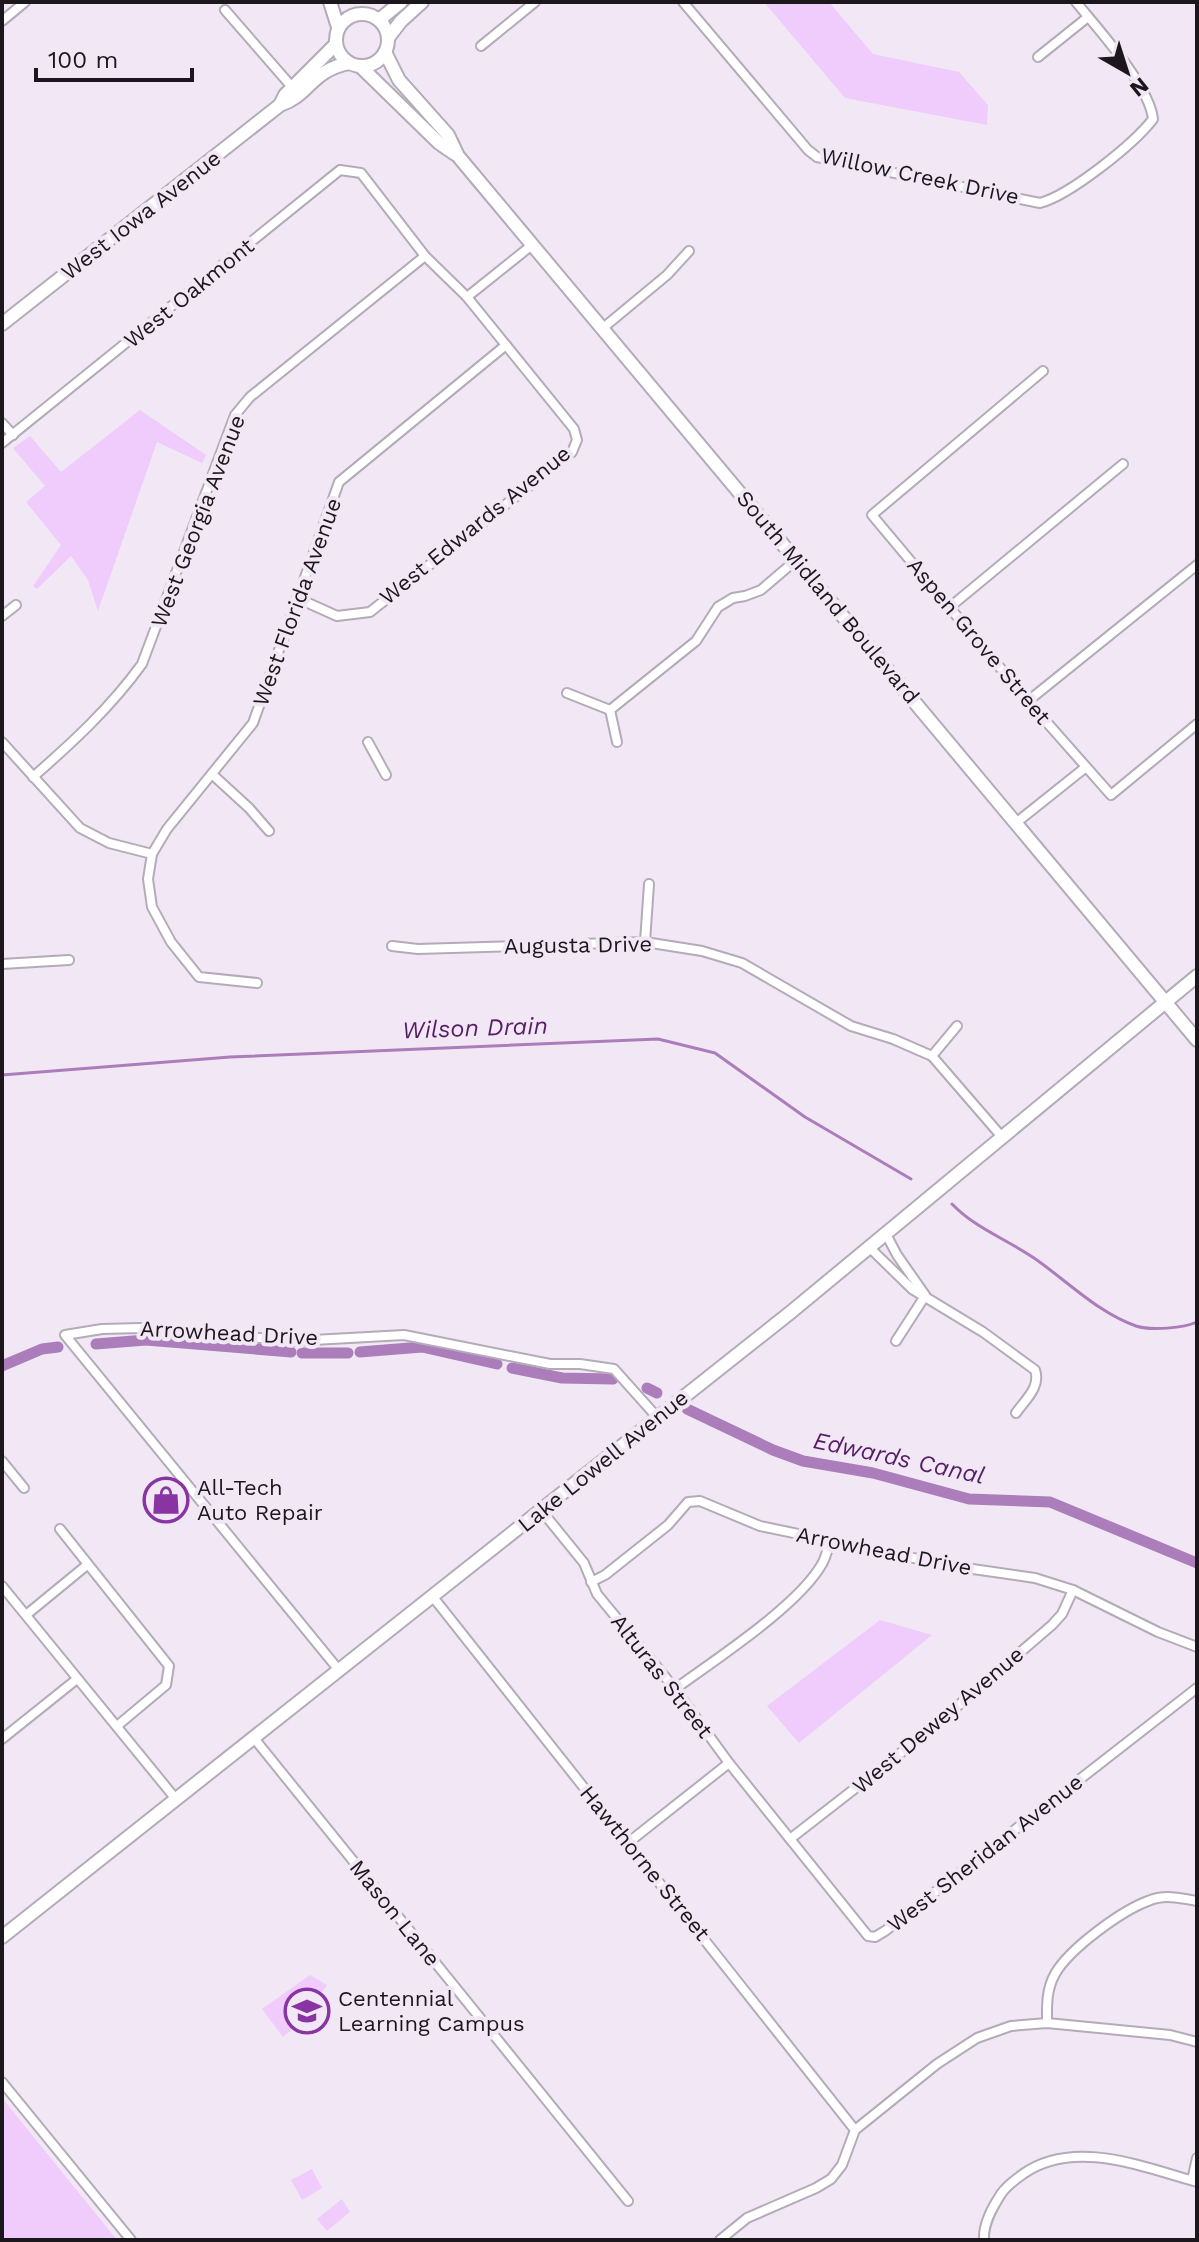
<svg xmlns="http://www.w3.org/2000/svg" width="1199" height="2242" viewBox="0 0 1199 2242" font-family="'Work Sans',sans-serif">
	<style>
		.green { fill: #efccfb }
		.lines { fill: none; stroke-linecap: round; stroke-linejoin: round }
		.stream { stroke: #ab7dba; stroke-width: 3 }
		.canal { stroke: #ab7dba; stroke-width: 11 }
		.street-casing { stroke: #b4abb8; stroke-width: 12 }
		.secondary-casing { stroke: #b4abb8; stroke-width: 16 }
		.street { stroke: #fff; stroke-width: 8 }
		.secondary { stroke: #fff; stroke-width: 12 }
		.labels { text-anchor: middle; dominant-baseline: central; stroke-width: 8; stroke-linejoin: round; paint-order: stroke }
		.street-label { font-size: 22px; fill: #1b171c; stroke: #f2e8f5 }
		.poi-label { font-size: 22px; fill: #1b171c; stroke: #f2e8f5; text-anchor: start }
		.water-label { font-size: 24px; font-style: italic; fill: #561d67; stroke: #f2e8f5 }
	</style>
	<rect width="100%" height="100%" fill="#f2e8f5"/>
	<!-- green -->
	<g class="green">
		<polygon points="764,2 829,2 873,54 959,72 988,105 987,125 845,98"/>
		<polygon points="140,410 206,455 202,463 157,442 98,611 88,580 71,556 37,589 33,586 61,545 26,502 45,486 13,448 30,436 61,472"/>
		<polygon points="880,1620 932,1635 799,1743 767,1706"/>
		<polygon points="310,1975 327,1985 301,2022 283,2037 262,2009"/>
		<polygon points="2,2098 117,2240 2,2240"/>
		<polygon points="312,2169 322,2188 302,2200 291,2180"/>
		<polygon points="342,2199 350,2212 327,2231 317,2219"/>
	</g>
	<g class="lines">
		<!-- stream -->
		<g class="stream">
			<polyline points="2,1075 230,1057 658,1039 715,1053 805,1117 911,1179"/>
			<path d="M952,1204C975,1228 1006,1239 1034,1258C1066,1280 1098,1313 1136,1326C1151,1331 1184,1328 1197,1322"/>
		</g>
		<!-- canal -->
		<g class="canal">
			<polyline points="96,1344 146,1340 291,1352"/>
			<polyline points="360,1352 422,1347 497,1364"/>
			<polyline points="302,1353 348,1353"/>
			<polyline points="2,1366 42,1349 58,1347"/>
			<polyline points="512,1368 562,1378 613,1379"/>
			<polyline points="647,1388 657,1393"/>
			<polyline points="687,1409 773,1450 803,1461 873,1473 969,1499 1050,1502 1197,1563"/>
		</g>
		<!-- street casing -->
		<g class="street-casing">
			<g id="street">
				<path d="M683,2L808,150L817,157L1040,203C1070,195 1134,144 1153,119C1149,85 1098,29 1076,2"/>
				<polyline points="225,10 292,87"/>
				<polyline points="2,21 25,2"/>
				<polyline points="481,46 535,2"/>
				<polyline points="1038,57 1088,17"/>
				<polyline points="467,297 532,245"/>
				<polyline points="603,328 667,275 689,251"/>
				<polyline points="1043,371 872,515 1028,701 1111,795 1197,724"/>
				<polyline points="2,423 13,435"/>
				<polyline points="2,443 340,170 361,173 425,256 467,297 574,429 577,440 572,452 370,612 337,616 297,598"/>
				<polyline points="950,607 1123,464"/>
				<polyline points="2,616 16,605"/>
				<polyline points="567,693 610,710"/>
				<polyline points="1028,701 1197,565"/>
				<polyline points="610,710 696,641 718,607 733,598 745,596 761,590 796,560"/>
				<polyline points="610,710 617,742"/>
				<polyline points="2,742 80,828 109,843 152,854"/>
				<polyline points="368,742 386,775"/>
				<polyline points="213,775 249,808 269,831"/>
				<path d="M33,777C73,742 110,708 142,664L235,415L250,397L425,256"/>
				<polyline points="1017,822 1086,767"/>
				<polyline points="645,942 649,884"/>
				<polyline points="392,946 418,949 645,942 702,951 742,963 851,1026 893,1039 932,1056 1002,1137"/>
				<polyline points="2,964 69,960"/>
				<polyline points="257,983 199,977 171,942 152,907 148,879 152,854 167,829 253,723 339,482 506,345"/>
				<polyline points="932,1056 957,1026"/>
				<polyline points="886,1234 897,1255 925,1295"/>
				<path d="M869,1247L912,1289L983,1332L1035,1370C1041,1387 1025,1400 1016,1413"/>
				<polyline points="896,1341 925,1296"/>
				<polyline points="2,1461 24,1488"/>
				<polyline points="541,1510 584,1563 597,1594 675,1689 729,1763 868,1936 875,1937 885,1931 1197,1688"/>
				<polyline points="60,1529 169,1666 166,1685 117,1726"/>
				<polyline points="591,1582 605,1575 668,1525 688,1502 700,1501 760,1526 952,1566 1035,1578 1073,1590 1158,1632 1197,1647"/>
				<polyline points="2,1586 175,1798"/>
				<polyline points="433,1597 855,2130"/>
				<polyline points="26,1615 87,1565"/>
				<polyline points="338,1669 65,1335 102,1329 141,1328 295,1341 404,1335 550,1364 580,1364 614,1369 657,1417"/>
				<path d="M675,1689C716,1659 798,1606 822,1564C826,1557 828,1548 830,1541"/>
				<polyline points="253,1737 628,2201"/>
				<polyline points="2,1739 77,1679"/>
				<polyline points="790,1839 925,1734 1052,1625 1062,1614 1073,1590"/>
				<polyline points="629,1842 729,1763"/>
				<path d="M1047,2023C1047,2006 1046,1990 1055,1974C1069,1949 1121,1911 1148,1901C1164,1894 1181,1898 1197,1901"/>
				<polyline points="2,2082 131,2240"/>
				<polyline points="1192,2180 1197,2158"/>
				<polyline points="720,2240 747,2218 816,2188 831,2179 842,2165 855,2130 937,2064 977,2038 1011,2026 1047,2023 1170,2035 1197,2042"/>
				<path d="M984,2240C983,2224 992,2208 1001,2194C1007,2185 1015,2180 1023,2174C1074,2138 1143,2167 1197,2182"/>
			</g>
		</g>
		<!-- secondary casing -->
		<g class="secondary-casing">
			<g id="secondary">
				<polyline points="330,2 338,27"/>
				<circle cx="362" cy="40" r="26"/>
				<polyline points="379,20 401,2"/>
				<polyline points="388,38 401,21 422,2"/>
				<polyline points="385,52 399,80 448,135 458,156 1197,1040"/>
				<polyline points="361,67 439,143 455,154"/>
				<polyline points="280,105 285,95 335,45"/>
				<path d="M2,324L280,105C310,95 310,71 349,63"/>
				<polyline points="2,1937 791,1312 1197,976"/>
			</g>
		</g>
		<!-- street -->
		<use href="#street" class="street"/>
		<!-- secondary -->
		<use href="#secondary" class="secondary"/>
	</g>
	<!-- icons -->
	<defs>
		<g id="shop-ring" transform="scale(2.3)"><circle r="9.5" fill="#f2e8f5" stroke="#8934a3" stroke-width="1.5"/><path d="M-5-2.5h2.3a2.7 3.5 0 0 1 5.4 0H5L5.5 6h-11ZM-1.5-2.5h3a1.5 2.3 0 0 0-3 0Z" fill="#8934a3"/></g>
		<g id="school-ring" transform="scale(2.3)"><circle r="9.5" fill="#f2e8f5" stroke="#8934a3" stroke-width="1.5"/><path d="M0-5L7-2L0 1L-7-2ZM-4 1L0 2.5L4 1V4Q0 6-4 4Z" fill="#8934a3"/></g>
	</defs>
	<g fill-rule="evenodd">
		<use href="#shop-ring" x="166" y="1500"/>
		<use href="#school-ring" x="307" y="2011"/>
	</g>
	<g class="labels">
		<!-- street labels -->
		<g class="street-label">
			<text transform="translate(920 176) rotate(12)">Willow Creek Drive</text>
			<text transform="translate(141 215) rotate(-38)">West Iowa Avenue</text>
			<text transform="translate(189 293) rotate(-39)">West Oakmont</text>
			<text transform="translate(198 521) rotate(-69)">West Georgia Avenue</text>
			<text transform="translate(475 525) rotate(-39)">West Edwards Avenue</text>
			<text transform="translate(828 597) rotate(50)">South Midland Boulevard</text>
			<text transform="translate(297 602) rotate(-70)">West Florida Avenue</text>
			<text transform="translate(979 641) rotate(50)">Aspen Grove Street</text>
			<text transform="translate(578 945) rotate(-1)">Augusta Drive</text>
			<text transform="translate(229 1333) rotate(3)">Arrowhead Drive</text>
			<text transform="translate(603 1461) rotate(-39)">Lake Lowell Avenue</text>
			<text transform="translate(884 1551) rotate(11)">Arrowhead Drive</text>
			<text transform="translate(662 1676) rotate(52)">Alturas Street</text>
			<text transform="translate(938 1720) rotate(-40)">West Dewey Avenue</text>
			<text transform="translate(985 1853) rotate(-38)">West Sheridan Avenue</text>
			<text transform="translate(645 1863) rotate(51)">Hawthorne Street</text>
			<text transform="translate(395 1913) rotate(51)">Mason Lane</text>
		</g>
		<!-- poi labels -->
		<g class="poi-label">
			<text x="197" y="1487">All-Tech<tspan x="197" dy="25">Auto Repair</tspan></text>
			<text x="338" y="1998">Centennial<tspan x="338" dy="25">Learning Campus</tspan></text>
		</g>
		<!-- water labels -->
		<g class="water-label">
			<text transform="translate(475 1028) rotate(-2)">Wilson Drain</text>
			<text transform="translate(899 1458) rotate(12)">Edwards Canal</text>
		</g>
	</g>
	<!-- border -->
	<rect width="1199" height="2242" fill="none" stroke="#1b171c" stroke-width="8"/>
	<!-- north arrow -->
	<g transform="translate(1127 72) rotate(141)" stroke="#f2e8f5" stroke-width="6" paint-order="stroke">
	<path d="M0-6L14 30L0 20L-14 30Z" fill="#1b171c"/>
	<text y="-12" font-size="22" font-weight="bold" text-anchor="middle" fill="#1b171c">N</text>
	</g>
	<!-- scale -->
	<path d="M36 68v12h156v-12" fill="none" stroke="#1b171c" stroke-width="4"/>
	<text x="48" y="68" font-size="24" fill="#1b171c" stroke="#f2e8f5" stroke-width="6" paint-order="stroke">100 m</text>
</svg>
